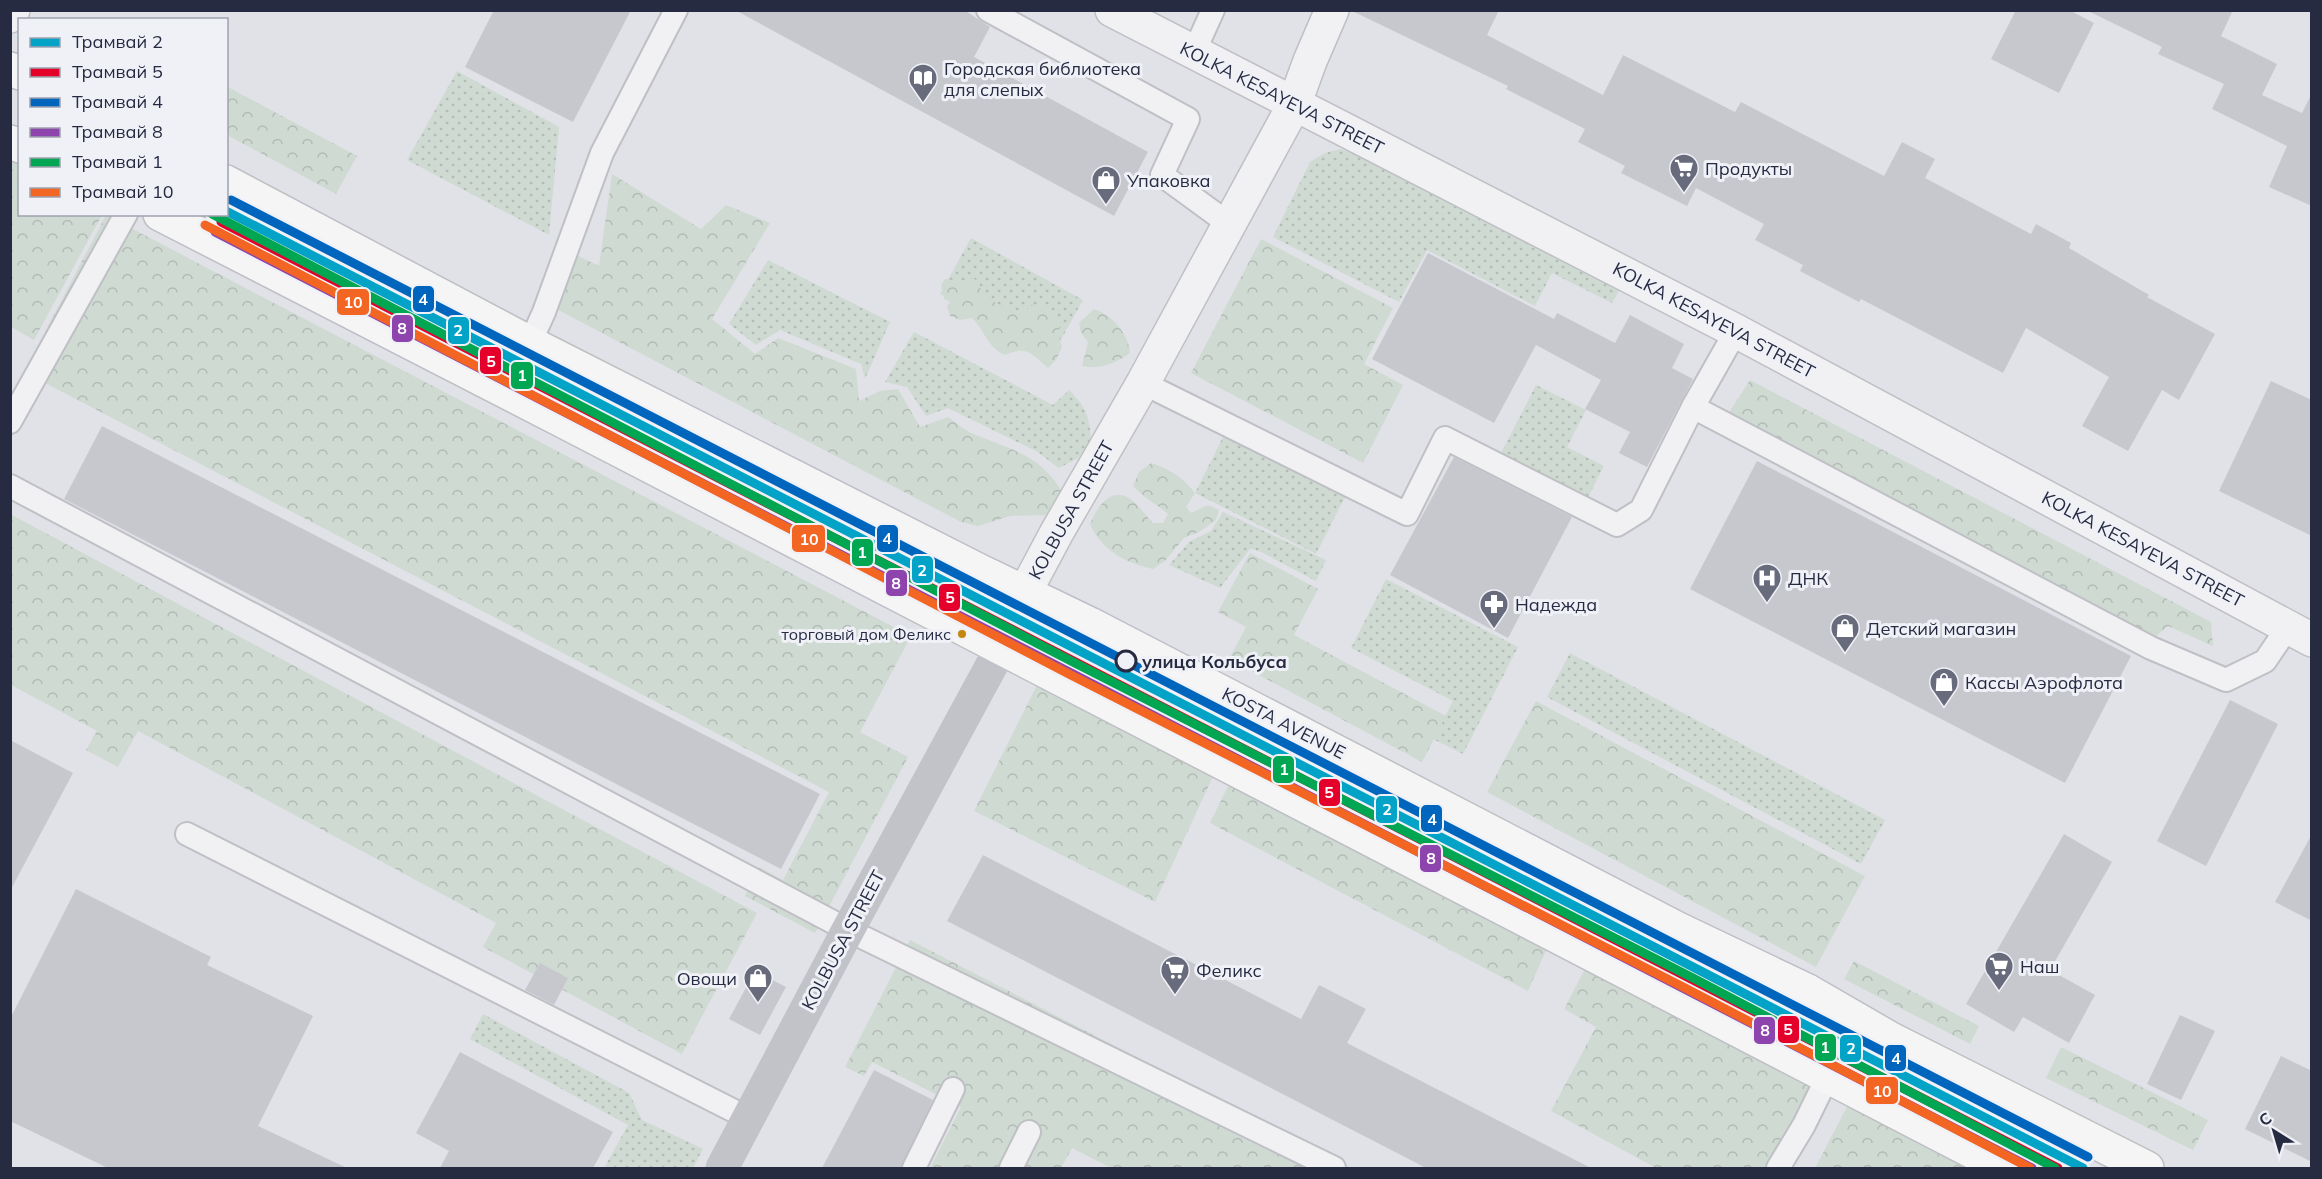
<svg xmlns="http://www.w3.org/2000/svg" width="2322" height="1179" viewBox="0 0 2322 1179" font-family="Mulish,sans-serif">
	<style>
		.grass { fill: url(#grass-dots) }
		.forest { fill: url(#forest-crowns) }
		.building { fill: #c7c8ce }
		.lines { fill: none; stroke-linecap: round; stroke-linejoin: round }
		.lane-casing { stroke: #bfc0c5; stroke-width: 26 }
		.street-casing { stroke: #bfc0c5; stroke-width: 36 }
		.primary-casing { stroke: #bebfc5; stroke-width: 36 }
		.lane { stroke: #f1f1f3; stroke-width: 22 }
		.street { stroke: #f1f1f3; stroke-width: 33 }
		.secondary { stroke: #c2c3c9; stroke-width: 33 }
		.primary { stroke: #f5f5f6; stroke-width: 33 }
		.tram-1-casing { stroke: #eff1f7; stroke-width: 14 }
		.tram-2-casing { stroke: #eff1f7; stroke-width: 14 }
		.tram-3-casing { stroke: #eff1f7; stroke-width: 14 }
		.tram-4-casing { stroke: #eff1f7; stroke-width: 14 }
		.tram-5-casing { stroke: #eff1f7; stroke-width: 14 }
		.tram-6-casing { stroke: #eff1f7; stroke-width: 14 }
		.tram-1 { stroke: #02a3c7; stroke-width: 9 }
		.tram-2 { stroke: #e4002b; stroke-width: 9 }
		.tram-3 { stroke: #0065bd; stroke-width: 9 }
		.tram-4 { stroke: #8e44ad; stroke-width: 9 }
		.tram-5 { stroke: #00a651; stroke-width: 9 }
		.tram-6 { stroke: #f26522; stroke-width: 9 }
		.bus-dot { fill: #c38710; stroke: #eff1f7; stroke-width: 2 }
		.stop-dot { fill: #eff1f7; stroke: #272b42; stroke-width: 3 }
		.labels { text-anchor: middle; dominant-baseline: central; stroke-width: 6; stroke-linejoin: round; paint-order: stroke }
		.bus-label { font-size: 16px; fill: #272b42; stroke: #eff1f7; text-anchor: end }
		.poi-label { font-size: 18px; fill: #272b42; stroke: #eff1f7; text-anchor: start }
		.street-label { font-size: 18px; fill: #272b42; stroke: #eff1f7 }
		.stop-label { font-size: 18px; font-weight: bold; fill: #272b42; stroke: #eff1f7; text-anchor: start }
		.line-badge { stroke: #eff1f7; stroke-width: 2 }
		.badge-label { font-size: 16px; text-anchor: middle; font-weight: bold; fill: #fff }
	</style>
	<defs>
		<pattern id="grass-dots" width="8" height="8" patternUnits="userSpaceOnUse" patternTransform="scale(1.5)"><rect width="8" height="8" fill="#cfdad2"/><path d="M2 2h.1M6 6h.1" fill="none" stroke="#b2bbb6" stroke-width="1.8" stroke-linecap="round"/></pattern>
		<pattern id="forest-crowns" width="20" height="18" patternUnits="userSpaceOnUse" patternTransform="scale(1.5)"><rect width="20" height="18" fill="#cfdad2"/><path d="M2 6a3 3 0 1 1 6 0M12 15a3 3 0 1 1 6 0" fill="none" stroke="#b2bbb6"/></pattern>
	</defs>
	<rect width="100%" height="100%" fill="#e1e2e7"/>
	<!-- grass -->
	<g class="grass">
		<polygon points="457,71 559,127 549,235 407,160"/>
		<polygon points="1340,149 1362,156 1619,291 1612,303 1552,273 1535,306 1427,250 1399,302 1273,237 1310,162 1325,153"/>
		<polygon points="971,238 1083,300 1052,356 940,294"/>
		<polygon points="768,260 890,322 865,379 861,364 780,330 756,345 729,324"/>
		<path d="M914,332L1053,405L1069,390C1087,408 1090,418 1091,443L1078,458L1059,468L1036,451L948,408L926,416L907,387L885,382Z"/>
		<polygon points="1536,385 1586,410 1567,447 1604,466 1584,505 1497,461"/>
		<polygon points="1225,433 1346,495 1316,554 1195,493"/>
		<polygon points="1223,512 1326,560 1316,581 1259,551 1250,549 1220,588 1169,565 1189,542 1211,531"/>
		<polygon points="1386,579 1518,647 1463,754 1433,739 1453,701 1351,648"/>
		<polygon points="1570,653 1885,820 1861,864 1547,697"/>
		<polygon points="483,1014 629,1093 642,1120 703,1149 693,1168 604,1168 628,1125 470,1039"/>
	</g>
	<!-- forest -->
	<g class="forest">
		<polygon points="226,86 357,156 336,194 227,135"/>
		<polygon points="10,149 19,153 20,214 102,215 34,340 11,327"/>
		<path d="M612,174L701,229L726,205L770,223L712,319L755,354L778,338L856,369L859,401L880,391L898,389L920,427L948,417C957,423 966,432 976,435C1015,451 1040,455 1063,493L1051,515L1010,516L978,526L961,522L543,302L556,245L599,266Z"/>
		<polygon points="106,215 911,636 860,732 908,757 815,933 745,896 759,867 783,880 829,792 24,372"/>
		<polygon points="1261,239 1393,308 1364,364 1403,385 1363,463 1191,373"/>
		<path d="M974,278L980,285L981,293C995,303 1009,312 1027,310L1031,305L1042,306L1057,317L1060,325L1058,334L1062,347L1056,360L1048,368C1032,354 1027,345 1005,355C987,347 985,331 972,318L960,320L950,316L947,306L950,302L944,299L941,285L945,279L961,281Z"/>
		<path d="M1094,309C1112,315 1129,334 1130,353C1117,363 1099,370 1082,366L1088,342L1081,333L1079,323Z"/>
		<polygon points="1750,380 2211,622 2213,646 2168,626 2151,640 1728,414"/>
		<path d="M1151,463C1169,469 1183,477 1195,493L1186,507L1191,513L1208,505L1219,510L1216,520L1199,532L1184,538L1165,561L1153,569C1126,563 1102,551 1090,524C1096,510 1109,486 1129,498C1136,502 1146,516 1153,523H1163L1168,514C1156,504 1143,497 1133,486L1139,472Z"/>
		<polygon points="10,514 757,913 682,1054 483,947 496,923 138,731 118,767 86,750 97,731 11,685"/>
		<polygon points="1250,553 1318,589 1294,635 1446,716 1422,762 1229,659 1246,627 1218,612"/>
		<polygon points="1039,681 1216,770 1155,902 974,811"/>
		<polygon points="1536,701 1865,876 1816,967 1487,792"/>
		<polygon points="1229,784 1548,946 1528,991 1210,823"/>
		<polygon points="910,940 1351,1168 1111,1168 1072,1148 1061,1168 930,1168 961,1107 872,1062 864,1076 845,1067"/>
		<polygon points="1854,961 1979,1026 1970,1044 1844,979"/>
		<polygon points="1586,967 1811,1086 1767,1168 1656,1168 1551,1111 1596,1027 1564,1009"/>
		<polygon points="2061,1047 2208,1120 2193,1150 2046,1078"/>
		<polygon points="1849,1103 1970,1168 1815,1168"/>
	</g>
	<!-- building -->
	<g class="building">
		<polygon points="494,10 631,10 573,122 465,67"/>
		<polygon points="735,10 964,10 990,27 974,57 1148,152 1114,216"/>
		<polygon points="1350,10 1499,10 1487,35 1603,95 1623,55 1735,112 1741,102 1884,176 1902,142 1935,159 1925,178 2031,234 2036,224 2071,243 2069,248 2149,295 2147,297 2215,334 2179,400 2162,390 2128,451 2082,426 2109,377 2026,328 2003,373 1861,299 1859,302 1800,271 1803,265 1755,240 1764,224 1696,188 1687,206 1621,173 1625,166 1578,142 1585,129 1506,89 1508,86"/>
		<polygon points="2016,10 2069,10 2094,23 2059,93 1991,59"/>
		<polygon points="2086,10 2233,10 2221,36 2277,64 2262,95 2302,113 2312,93 2312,206 2269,187 2287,146 2212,109 2224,84 2158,54 2162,47"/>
		<polygon points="1428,253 1554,319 1557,313 1615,343 1630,315 1684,344 1672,368 1693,379 1647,467 1619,453 1630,432 1585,409 1601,380 1536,345 1494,423 1372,359"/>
		<polygon points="2271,381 2312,400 2312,536 2219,491"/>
		<polygon points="102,426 820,794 781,869 64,499"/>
		<polygon points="1454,457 1572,517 1508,638 1390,575"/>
		<polygon points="1757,461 2131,656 2065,783 1690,589"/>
		<polygon points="2230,700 2278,724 2206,866 2157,841"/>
		<polygon points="10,740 73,773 10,891"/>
		<polygon points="2064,834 2112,862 2050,970 2095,995 2069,1043 2023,1017 2014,1032 1966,1004"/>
		<polygon points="2312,834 2312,921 2275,902"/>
		<polygon points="983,855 1301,1019 1319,985 1366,1009 1347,1043 1591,1168 1426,1168 947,921"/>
		<polygon points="76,889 211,957 207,965 313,1016 258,1126 347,1168 108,1168 10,1121 10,1019"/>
		<polygon points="540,963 568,978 554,1005 525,990"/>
		<polygon points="755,971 786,987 760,1035 729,1019"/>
		<polygon points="2180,1015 2215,1031 2181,1100 2147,1084"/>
		<polygon points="460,1052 613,1132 593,1168 440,1168 449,1151 416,1133"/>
		<polygon points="2281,1056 2312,1071 2312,1162 2245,1129"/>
		<polygon points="874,1070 933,1100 901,1168 822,1168"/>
	</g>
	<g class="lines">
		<!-- lane casing -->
		<g class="lane-casing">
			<g id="lane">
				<polyline points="988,10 1188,119 1162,175 1229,224"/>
				<polyline points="1194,52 1213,10"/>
				<polyline points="530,343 544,312 602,153 676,10"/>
				<polyline points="1143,383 1407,514 1445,438 1617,525 1641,510 1693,407 1736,331"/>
				<polyline points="1693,407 2151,648 2226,680 2265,661 2288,627"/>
				<polyline points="10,422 126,214"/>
				<polyline points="10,486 848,930 1334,1168"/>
				<polyline points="187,834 748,1118"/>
				<polyline points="914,1168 953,1089"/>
				<polyline points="1011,1168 1029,1132"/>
				<polyline points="1778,1168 1804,1125 1828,1076"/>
			</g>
		</g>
		<!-- street casing -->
		<g class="street-casing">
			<g id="street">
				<polyline points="1112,10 1736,331 2312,640"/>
				<polyline points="10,16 13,10"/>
				<polyline points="1025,592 1057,532 1143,383 1294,105 1310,61 1332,10"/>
			</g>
		</g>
		<!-- primary casing -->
		<g class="primary-casing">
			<g id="primary">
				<polyline points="10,69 20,73"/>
				<polyline points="10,142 20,146"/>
				<polyline points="226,182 530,343 980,571 1090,624 1678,929 1808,991 1891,1039 2147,1168"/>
				<polyline points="160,214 565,422 2004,1168"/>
			</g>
		</g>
		<!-- lane -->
		<use href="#lane" class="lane"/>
		<!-- street -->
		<use href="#street" class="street"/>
		<!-- secondary -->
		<polyline class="secondary" points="722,1168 848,930 1001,648 1025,592"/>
		<!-- primary -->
		<use href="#primary" class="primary"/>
		<!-- tram-1 casing -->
		<g class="tram-1-casing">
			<polyline id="tram-1" points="226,211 2083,1168"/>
		</g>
		<!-- tram-2 casing -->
		<g class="tram-2-casing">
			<polyline id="tram-2" points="221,222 2058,1168"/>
		</g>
		<!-- tram-3 casing -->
		<g class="tram-3-casing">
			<polyline id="tram-3" points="231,200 2088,1157"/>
		</g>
		<!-- tram-4 casing -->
		<g class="tram-4-casing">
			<polyline id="tram-4" points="215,232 2032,1168"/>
		</g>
		<!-- tram-5 casing -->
		<g class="tram-5-casing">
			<polyline id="tram-5" points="212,214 1073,662 1693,978 2055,1168"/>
		</g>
		<!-- tram-6 casing -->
		<g class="tram-6-casing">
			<polyline id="tram-6" points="205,225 1067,673 1687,989 2030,1168"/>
		</g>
		<!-- tram-1 -->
		<use href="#tram-1" class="tram-1"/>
		<!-- tram-2 -->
		<use href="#tram-2" class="tram-2"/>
		<!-- tram-3 -->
		<use href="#tram-3" class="tram-3"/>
		<!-- tram-4 -->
		<use href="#tram-4" class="tram-4"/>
		<!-- tram-5 -->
		<use href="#tram-5" class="tram-5"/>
		<!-- tram-6 -->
		<use href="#tram-6" class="tram-6"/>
	</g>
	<!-- icons -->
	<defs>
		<g id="library-pin" transform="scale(1.5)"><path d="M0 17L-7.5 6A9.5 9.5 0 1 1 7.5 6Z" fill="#686b7c" stroke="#eff1f7"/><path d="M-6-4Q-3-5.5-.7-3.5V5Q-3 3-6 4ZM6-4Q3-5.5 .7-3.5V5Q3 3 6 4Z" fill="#fff"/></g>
		<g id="supermarket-pin" transform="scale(1.5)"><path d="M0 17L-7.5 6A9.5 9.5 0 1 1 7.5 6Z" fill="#686b7c" stroke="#eff1f7"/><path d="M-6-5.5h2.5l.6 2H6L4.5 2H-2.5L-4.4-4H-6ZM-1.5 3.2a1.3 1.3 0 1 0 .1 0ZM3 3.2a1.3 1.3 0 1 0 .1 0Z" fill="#fff"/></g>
		<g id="shop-pin" transform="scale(1.5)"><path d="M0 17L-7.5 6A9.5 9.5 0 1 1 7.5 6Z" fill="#686b7c" stroke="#eff1f7"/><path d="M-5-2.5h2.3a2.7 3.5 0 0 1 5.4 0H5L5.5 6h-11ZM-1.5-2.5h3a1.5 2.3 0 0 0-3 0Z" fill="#fff"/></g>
		<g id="hospital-pin" transform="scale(1.5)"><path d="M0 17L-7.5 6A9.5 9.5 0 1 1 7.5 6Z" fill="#686b7c" stroke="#eff1f7"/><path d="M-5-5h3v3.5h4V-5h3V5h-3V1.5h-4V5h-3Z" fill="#fff"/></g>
		<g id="pharmacy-pin" transform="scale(1.5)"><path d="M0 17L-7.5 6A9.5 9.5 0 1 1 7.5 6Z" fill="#686b7c" stroke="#eff1f7"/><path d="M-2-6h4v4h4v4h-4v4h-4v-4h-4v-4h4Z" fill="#fff"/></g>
	</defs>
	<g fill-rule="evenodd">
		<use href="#library-pin" x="923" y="78"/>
		<use href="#supermarket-pin" x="1684" y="168"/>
		<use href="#shop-pin" x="1106" y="180"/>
		<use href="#hospital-pin" x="1767" y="578"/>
		<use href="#pharmacy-pin" x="1494" y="604"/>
		<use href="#shop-pin" x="1845" y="628"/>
		<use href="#shop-pin" x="1944" y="682"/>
		<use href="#supermarket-pin" x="1999" y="966"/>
		<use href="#supermarket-pin" x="1175" y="970"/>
		<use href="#shop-pin" x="758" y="978"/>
	</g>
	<!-- markers -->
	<circle class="bus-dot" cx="962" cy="634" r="5"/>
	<circle class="stop-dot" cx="1126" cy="661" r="10"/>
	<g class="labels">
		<!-- bus labels -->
		<g class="bus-label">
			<text x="951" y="634">торговый дом Феликс</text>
		</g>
		<!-- poi labels -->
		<g class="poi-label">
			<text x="944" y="68">Городская библиотека<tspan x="944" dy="21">для слепых</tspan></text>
			<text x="1705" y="168">Продукты</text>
			<text x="1127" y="180">Упаковка</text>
			<text x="1788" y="578">ДНК</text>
			<text x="1515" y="604">Надежда</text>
			<text x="1866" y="628">Детский магазин</text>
			<text x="1965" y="682">Кассы Аэрофлота</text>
			<text x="2020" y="966">Наш</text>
			<text x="1196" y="970">Феликс</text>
			<text x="737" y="978" text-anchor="end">Овощи</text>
		</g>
		<!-- street labels -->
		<g class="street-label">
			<text transform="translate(1282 98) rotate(27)">KOLKA KESAYEVA STREET</text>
			<text transform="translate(1714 320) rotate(28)">KOLKA KESAYEVA STREET</text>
			<text transform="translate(1071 510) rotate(-61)">KOLBUSA STREET</text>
			<text transform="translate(2143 549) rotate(28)">KOLKA KESAYEVA STREET</text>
			<text transform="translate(1284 723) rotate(27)">KOSTA AVENUE</text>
			<text transform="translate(843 940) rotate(-62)">KOLBUSA STREET</text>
		</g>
		<!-- stop labels -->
		<g class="stop-label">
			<text x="1142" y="661">улица Кольбуса</text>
		</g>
	</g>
	<g class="line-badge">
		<rect x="412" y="285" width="23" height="28" rx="6" fill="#0065bd"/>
		<rect x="336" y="288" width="34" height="28" rx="6" fill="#f26522"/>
		<rect x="391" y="314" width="23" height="29" rx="6" fill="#8e44ad"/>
		<rect x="447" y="316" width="23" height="29" rx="6" fill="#02a3c7"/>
		<rect x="479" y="346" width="23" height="29" rx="6" fill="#e4002b"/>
		<rect x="510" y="361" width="24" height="29" rx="6" fill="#00a651"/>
		<rect x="876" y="524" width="23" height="29" rx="6" fill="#0065bd"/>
		<rect x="791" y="524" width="35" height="29" rx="6" fill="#f26522"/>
		<rect x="851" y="538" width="23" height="29" rx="6" fill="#00a651"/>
		<rect x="911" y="555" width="23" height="29" rx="6" fill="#02a3c7"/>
		<rect x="885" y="569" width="23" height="28" rx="6" fill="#8e44ad"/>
		<rect x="938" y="583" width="23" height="29" rx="6" fill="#e4002b"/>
		<rect x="1272" y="755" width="23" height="29" rx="6" fill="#00a651"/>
		<rect x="1318" y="778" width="23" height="29" rx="6" fill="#e4002b"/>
		<rect x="1375" y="795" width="23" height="29" rx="6" fill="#02a3c7"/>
		<rect x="1420" y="804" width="23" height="29" rx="6" fill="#0065bd"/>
		<rect x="1419" y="844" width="23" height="29" rx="6" fill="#8e44ad"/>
		<rect x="1777" y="1015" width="23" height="29" rx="6" fill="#e4002b"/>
		<rect x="1753" y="1016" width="23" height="29" rx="6" fill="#8e44ad"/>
		<rect x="1814" y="1033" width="23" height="29" rx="6" fill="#00a651"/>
		<rect x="1839" y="1034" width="23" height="29" rx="6" fill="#02a3c7"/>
		<rect x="1884" y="1044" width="23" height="28" rx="6" fill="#0065bd"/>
		<rect x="1865" y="1076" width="34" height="29" rx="6" fill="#f26522"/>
	</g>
	<g class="badge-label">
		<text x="423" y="305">4</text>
		<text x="353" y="308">10</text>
		<text x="402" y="334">8</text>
		<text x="458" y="336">2</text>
		<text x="491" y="367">5</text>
		<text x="522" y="381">1</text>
		<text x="887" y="544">4</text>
		<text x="809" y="545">10</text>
		<text x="862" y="558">1</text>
		<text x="922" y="576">2</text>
		<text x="896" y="589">8</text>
		<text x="950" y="603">5</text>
		<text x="1284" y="775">1</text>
		<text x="1329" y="798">5</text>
		<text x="1387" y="815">2</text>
		<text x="1432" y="825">4</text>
		<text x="1431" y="864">8</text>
		<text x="1788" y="1035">5</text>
		<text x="1765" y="1036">8</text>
		<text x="1825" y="1053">1</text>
		<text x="1851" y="1054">2</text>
		<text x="1896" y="1064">4</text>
		<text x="1882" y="1097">10</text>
	</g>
	<!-- border -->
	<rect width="2322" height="1179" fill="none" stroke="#272b42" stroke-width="24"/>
	<!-- legend -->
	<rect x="18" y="18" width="210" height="198" fill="#eff1f7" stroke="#9fa2af" stroke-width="1.5"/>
	<rect x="30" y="38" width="30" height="9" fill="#02a3c7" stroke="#9fa2af" stroke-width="1.5"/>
	<text x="72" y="48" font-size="18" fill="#272b42">Трамвай 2</text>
	<rect x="30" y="68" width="30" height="9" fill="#e4002b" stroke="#9fa2af" stroke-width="1.5"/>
	<text x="72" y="78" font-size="18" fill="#272b42">Трамвай 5</text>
	<rect x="30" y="98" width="30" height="9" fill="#0065bd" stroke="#9fa2af" stroke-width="1.5"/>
	<text x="72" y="108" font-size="18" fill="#272b42">Трамвай 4</text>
	<rect x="30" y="128" width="30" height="9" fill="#8e44ad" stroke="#9fa2af" stroke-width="1.5"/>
	<text x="72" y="138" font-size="18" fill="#272b42">Трамвай 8</text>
	<rect x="30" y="158" width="30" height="9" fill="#00a651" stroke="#9fa2af" stroke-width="1.5"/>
	<text x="72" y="168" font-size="18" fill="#272b42">Трамвай 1</text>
	<rect x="30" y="188" width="30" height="9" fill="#f26522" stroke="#9fa2af" stroke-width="1.5"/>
	<text x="72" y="198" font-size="18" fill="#272b42">Трамвай 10</text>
	<!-- north arrow -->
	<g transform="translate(2274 1131) rotate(323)" stroke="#eff1f7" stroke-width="4.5" paint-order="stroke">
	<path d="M0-4.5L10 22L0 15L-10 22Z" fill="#272b42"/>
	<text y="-9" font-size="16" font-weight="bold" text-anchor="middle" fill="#272b42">С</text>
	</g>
</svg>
